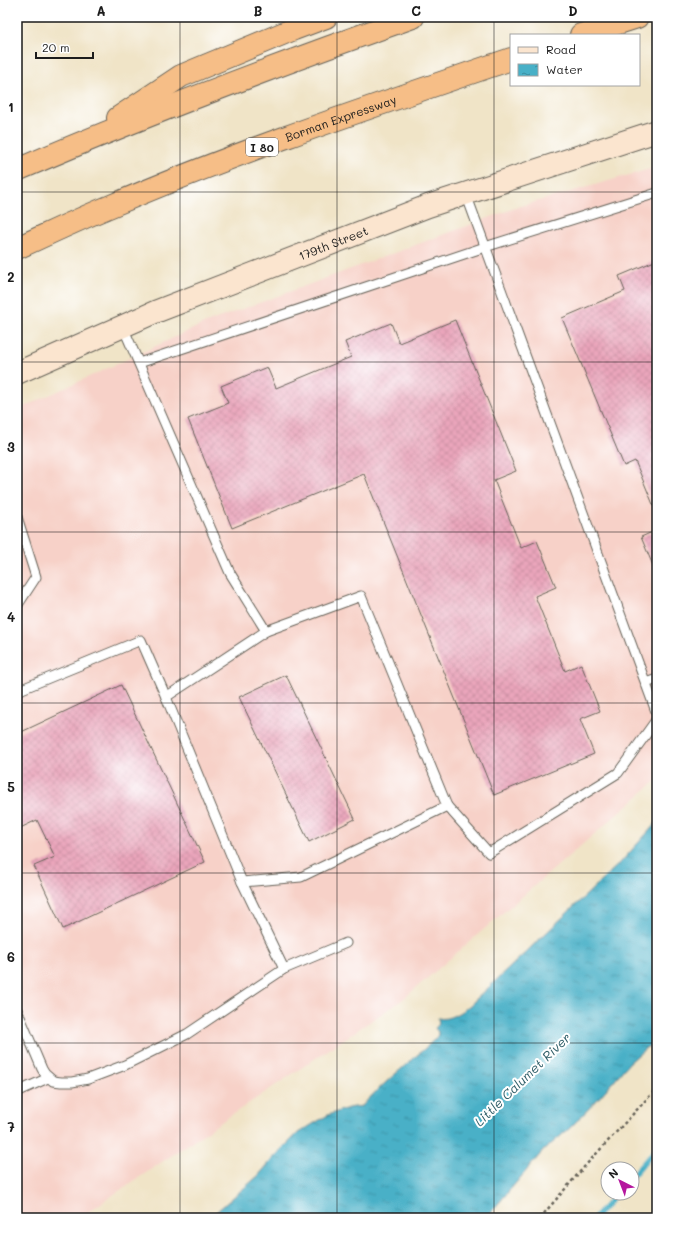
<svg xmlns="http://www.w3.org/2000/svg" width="674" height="1235" viewBox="0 0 674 1235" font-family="Mali,sans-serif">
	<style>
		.built { fill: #f7d1c8 }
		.water { fill: url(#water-ripples); stroke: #326672 }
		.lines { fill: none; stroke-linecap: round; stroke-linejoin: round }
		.stream { stroke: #48b0c7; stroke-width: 5.5 }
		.building { fill: url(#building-cross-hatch) }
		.lane-casing { stroke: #666258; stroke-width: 11 }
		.secondary-casing { stroke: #666258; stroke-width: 24 }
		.highway-casing { stroke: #666258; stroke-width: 24 }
		.path { stroke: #666258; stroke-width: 2.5; stroke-dasharray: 3 3; stroke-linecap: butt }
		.lane { stroke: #fff; stroke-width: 9 }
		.secondary { stroke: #fbe5cf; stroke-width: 22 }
		.highway { stroke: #f6be87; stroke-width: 22 }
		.grid { fill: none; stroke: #1c1c1c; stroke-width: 1; stroke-opacity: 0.55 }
		.labels { text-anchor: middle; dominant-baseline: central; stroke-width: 4; stroke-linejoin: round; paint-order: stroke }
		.shield { fill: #fff; stroke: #606060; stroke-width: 1 }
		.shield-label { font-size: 11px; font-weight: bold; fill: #1c1c1c }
		.street-label { font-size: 12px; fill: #1c1c1c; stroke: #fff }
		.water-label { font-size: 13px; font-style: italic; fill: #305f69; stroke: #fff }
		.neatline { fill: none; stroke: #1c1c1c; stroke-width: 1.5 }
		.grid-label { font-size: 13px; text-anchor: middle; font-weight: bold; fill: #1c1c1c }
	</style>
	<defs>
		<pattern id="water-ripples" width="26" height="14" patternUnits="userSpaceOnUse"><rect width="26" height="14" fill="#48b0c7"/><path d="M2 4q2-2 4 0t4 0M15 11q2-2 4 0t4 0" fill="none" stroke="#3b8ea1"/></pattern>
		<pattern id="building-cross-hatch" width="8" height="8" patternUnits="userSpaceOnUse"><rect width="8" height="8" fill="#eaa5bb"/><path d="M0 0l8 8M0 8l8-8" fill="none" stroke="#c88da0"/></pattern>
	</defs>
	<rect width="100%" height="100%" fill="#fff"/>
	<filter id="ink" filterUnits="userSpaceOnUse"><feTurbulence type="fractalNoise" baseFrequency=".025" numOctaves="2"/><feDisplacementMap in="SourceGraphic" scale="8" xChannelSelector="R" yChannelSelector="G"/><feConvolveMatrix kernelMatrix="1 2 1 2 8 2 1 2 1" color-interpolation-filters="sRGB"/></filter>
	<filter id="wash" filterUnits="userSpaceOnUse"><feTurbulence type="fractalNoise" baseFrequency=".012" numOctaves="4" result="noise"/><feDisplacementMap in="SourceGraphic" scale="16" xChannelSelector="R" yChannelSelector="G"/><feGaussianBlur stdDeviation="0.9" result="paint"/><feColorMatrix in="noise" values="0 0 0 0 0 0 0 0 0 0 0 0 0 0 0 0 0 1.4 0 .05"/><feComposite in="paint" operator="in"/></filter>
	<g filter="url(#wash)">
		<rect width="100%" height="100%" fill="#f0e4c7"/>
		<!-- built -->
		<polygon class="built" points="657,167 657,780 402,1000 79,1218 17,1218 17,410 208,322 518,207"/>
		<!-- water -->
		<path class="water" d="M657,822V1043L647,1047L629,1063L598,1099L570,1128L544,1150L486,1218H209L258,1176L275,1156L298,1133L328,1115L348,1108L362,1106C385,1080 414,1060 438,1036V1032L435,1028L439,1024L438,1018C448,1021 461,1012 469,1006L622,861Z"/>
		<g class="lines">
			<!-- stream -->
			<g class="stream">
				<polyline points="632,1176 657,1148"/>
				<polyline points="595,1218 617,1193"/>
			</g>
		</g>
		<g id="blocks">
			<!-- building -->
			<g class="building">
				<polygon points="657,260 657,514 635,461 624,466 562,318 625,291 619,276"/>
				<polygon points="455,320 516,471 494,480 521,548 537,541 556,587 535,596 565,671 581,664 600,711 580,719 594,754 494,795 364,474 232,528 188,419 228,403 221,386 267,367 276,388 351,357 345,342 391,323 399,343"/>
				<polygon points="657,530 657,575 641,537"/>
				<polygon points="286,675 355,819 309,842 239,697"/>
				<polygon points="121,685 205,862 63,929 34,866 55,857 37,820 18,829 17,828 17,775 20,774 17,768 17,734"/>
			</g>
		</g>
	</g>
	<g filter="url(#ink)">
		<use href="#blocks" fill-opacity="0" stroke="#666258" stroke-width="1"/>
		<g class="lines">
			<!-- lane casing -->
			<g class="lane-casing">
				<g id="lane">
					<polyline points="466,194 657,714"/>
					<polyline points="139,363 485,247 657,193"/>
					<polyline points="17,517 36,577 17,606"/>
					<polyline points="646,683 657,679"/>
					<polyline points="17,691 141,640 166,697 242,882 301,877 447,806 361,596 266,631 230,573 123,327"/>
					<polyline points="166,697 266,631"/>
					<polyline points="447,806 489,853 618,773 657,719"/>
					<polyline points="242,882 284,969"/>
					<polyline points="17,1010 42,1069 45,1074 53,1081 61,1082 72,1082 88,1079 125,1065 187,1034 284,969 346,943"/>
					<polyline points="17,1092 48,1078"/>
				</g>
			</g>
			<!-- secondary casing -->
			<g class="secondary-casing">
				<g id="secondary">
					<path id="s1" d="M17,373L155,312L428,206L657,131"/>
				</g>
			</g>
			<!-- highway casing -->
			<g class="highway-casing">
				<g id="highway">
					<polyline points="581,35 637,17"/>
					<polyline points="118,118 181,76 294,29 326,17"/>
					<path d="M17,170C147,114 280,64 413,17"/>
					<path id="s2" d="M17,248C48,234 79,219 111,206C241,150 377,105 511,59"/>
				</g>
			</g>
			<!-- path -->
			<polyline class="path" points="540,1218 585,1166 657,1088"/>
			<!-- lane -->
			<use href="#lane" class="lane"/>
			<!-- secondary -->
			<use href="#secondary" class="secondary"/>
			<!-- highway -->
			<use href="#highway" class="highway"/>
		</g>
	</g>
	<!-- grid -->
	<path class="grid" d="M180,17V1218M337,17V1218M494,17V1218M17,192H657M17,362H657M17,532H657M17,703H657M17,873H657M17,1043H657"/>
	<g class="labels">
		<!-- shield labels -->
		<rect class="shield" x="246" y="138" width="32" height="18" rx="3"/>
		<g class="shield-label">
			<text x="262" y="147">I 80</text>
		</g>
		<!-- street labels -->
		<g class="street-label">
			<text stroke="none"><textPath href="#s2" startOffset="349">Borman Expressway</textPath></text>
			<text stroke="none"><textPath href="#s1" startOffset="342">179th Street</textPath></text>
		</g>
		<!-- water labels -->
		<g class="water-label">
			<text transform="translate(522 1079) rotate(-44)">Little Calumet River</text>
		</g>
	</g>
	<!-- margin -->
	<rect width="674" height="1235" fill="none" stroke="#fff" stroke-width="44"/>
	<!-- legend -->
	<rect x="510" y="34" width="130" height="52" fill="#ffffff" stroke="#a4a4a4"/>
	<rect x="518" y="47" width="20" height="6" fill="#fbe5cf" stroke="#a4a4a4"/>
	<text x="546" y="54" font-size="12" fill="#1c1c1c">Road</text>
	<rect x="518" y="64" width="20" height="12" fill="url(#water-ripples)" stroke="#a4a4a4"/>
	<text x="546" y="74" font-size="12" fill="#1c1c1c">Water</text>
	<!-- north arrow -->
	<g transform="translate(620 1181) rotate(318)"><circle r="19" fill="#ffffff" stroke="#a4a4a4"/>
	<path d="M0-3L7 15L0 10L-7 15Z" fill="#b5179e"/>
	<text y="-6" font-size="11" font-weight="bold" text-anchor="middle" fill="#1c1c1c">N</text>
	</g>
	<!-- scale -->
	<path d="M36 52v6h57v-6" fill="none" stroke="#1c1c1c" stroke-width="2"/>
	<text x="42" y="52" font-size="12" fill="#1c1c1c" stroke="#ffffff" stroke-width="3" paint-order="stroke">20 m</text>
	<rect x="22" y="22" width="630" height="1191" class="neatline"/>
	<g class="grid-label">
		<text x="101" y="16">A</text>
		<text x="258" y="16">B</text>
		<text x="416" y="16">C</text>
		<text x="573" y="16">D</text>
		<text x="11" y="112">1</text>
		<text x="11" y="282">2</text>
		<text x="11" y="452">3</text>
		<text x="11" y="622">4</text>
		<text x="11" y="792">5</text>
		<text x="11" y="962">6</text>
		<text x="11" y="1132">7</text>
	</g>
</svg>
